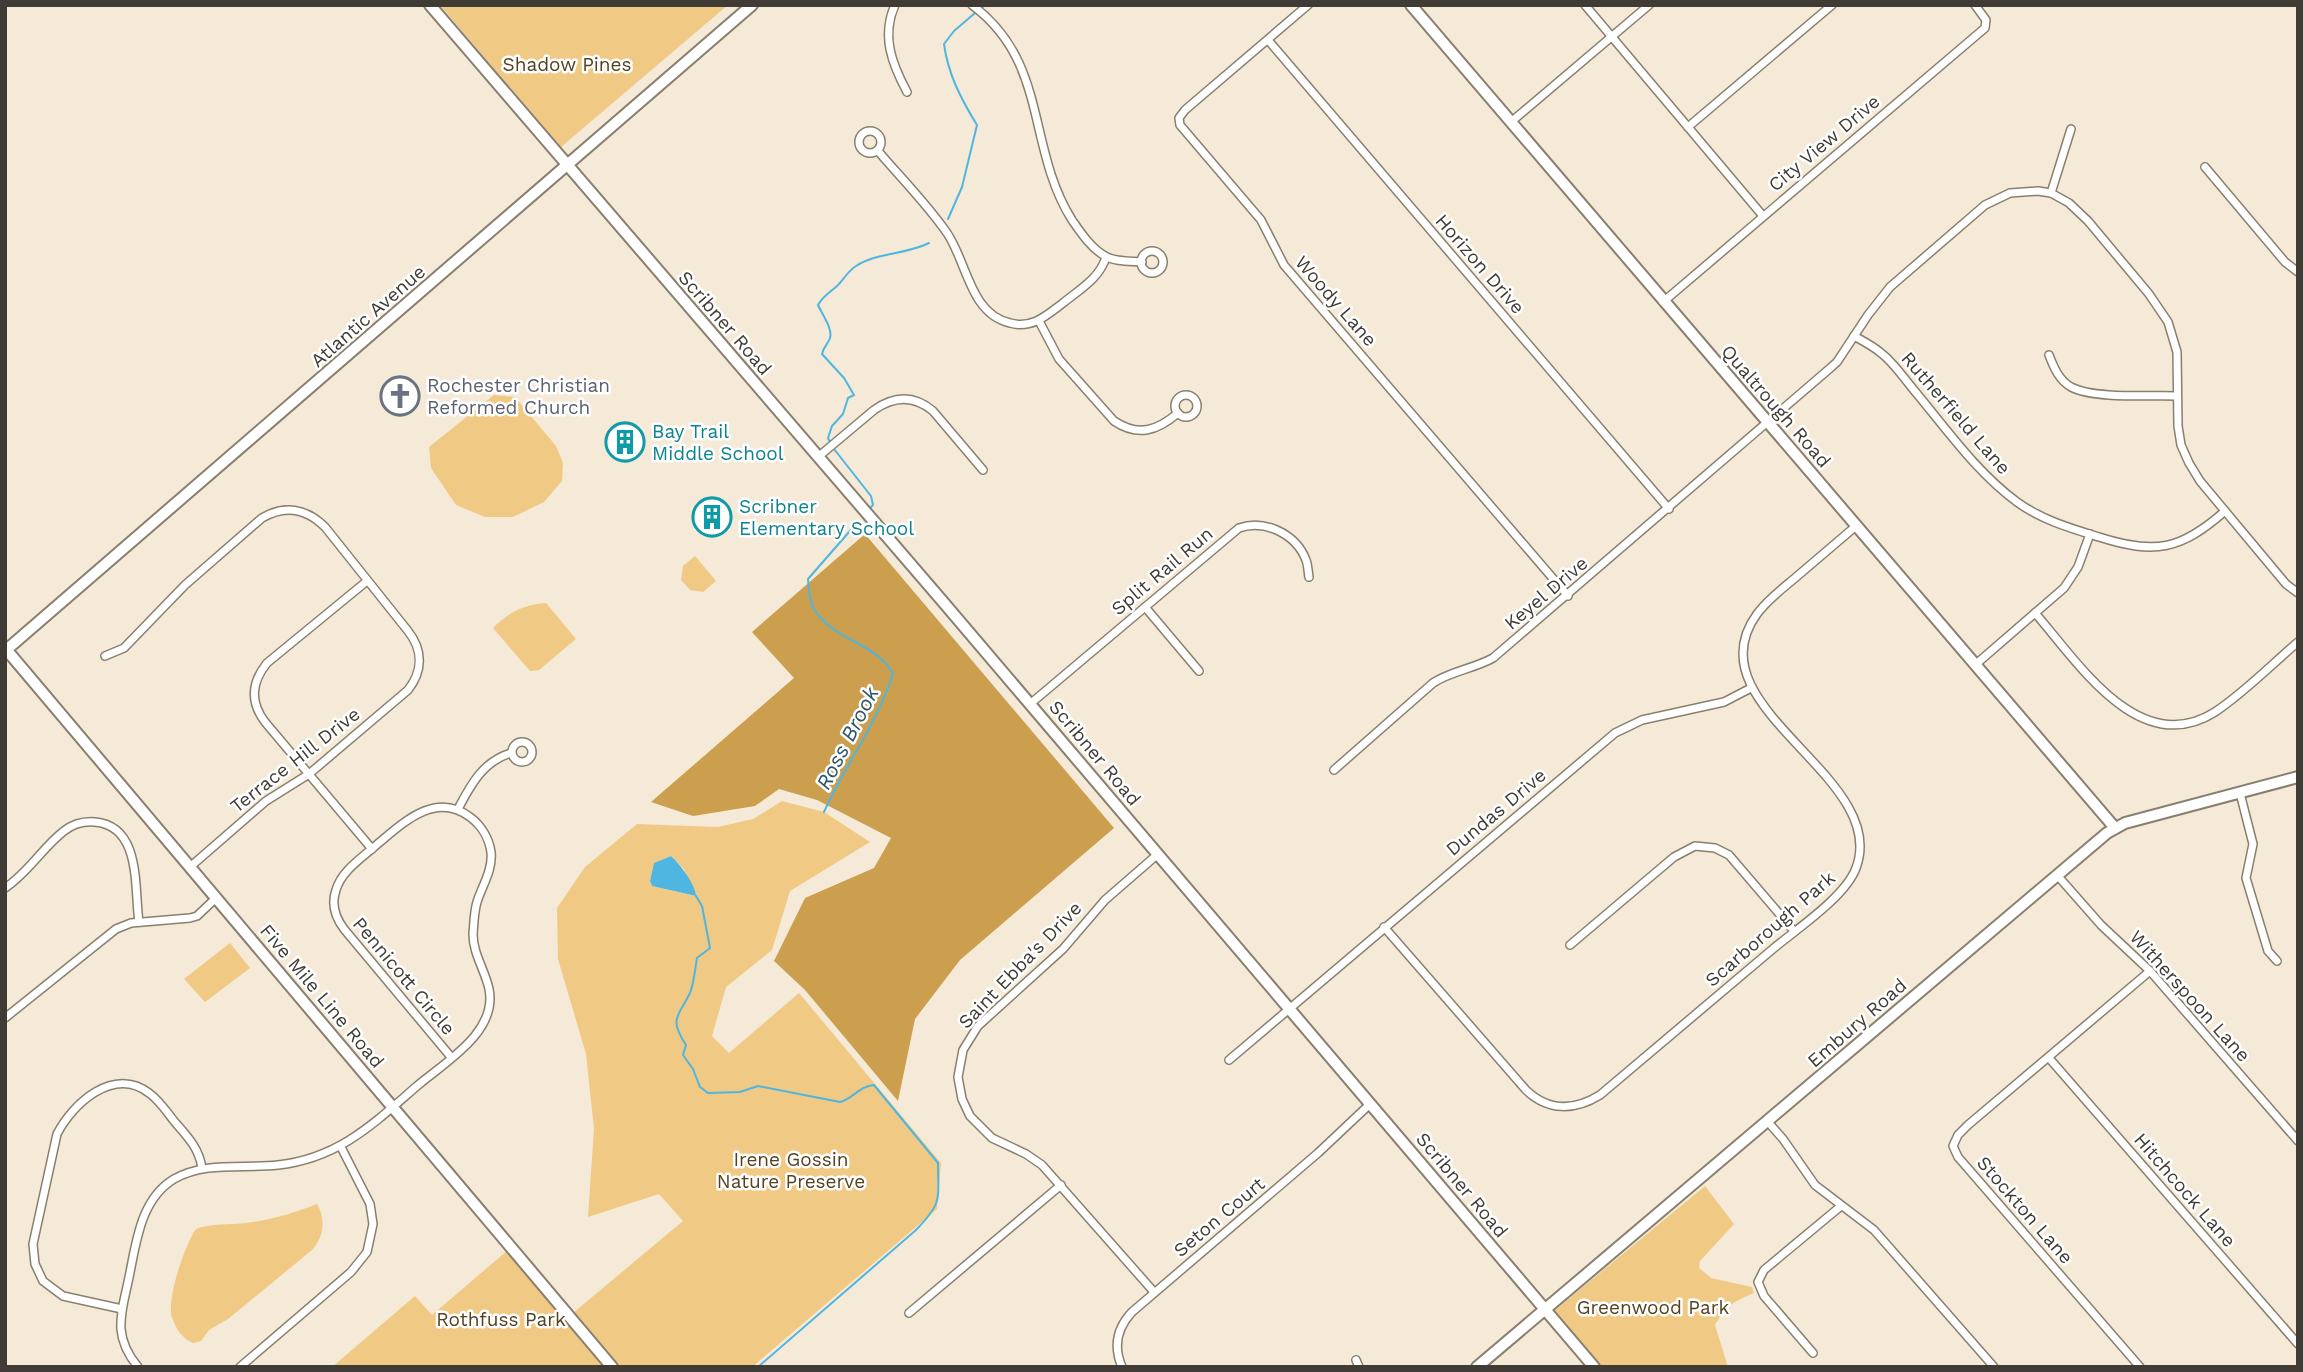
<svg xmlns="http://www.w3.org/2000/svg" width="2303" height="1372" viewBox="0 0 2303 1372" font-family="'Work Sans',sans-serif">
	<style>
		.green { fill: #f0c984; fill-rule: evenodd }
		.forest { fill: #cb9f4d }
		.water { fill: #4eb6e1 }
		.lines { fill: none; stroke-linecap: round; stroke-linejoin: round }
		.stream { stroke: #4eb6e1; stroke-width: 2 }
		.street-casing { stroke: #897f6e; stroke-width: 10 }
		.secondary-casing { stroke: #897f6e; stroke-width: 14 }
		.street { stroke: #fff; stroke-width: 7 }
		.secondary { stroke: #fff; stroke-width: 10 }
		.labels { text-anchor: middle; dominant-baseline: central; stroke-width: 5; stroke-linejoin: round; paint-order: stroke }
		.park-label { font-size: 19px; fill: #54411e; stroke: #fff }
		.street-label { font-size: 19px; fill: #403c35; stroke: #fff }
		.worship-label { font-size: 19px; fill: #5b616d; stroke: #fff; text-anchor: start }
		.culture-label { font-size: 19px; fill: #0d838f; stroke: #fff; text-anchor: start }
		.water-label { font-size: 21px; font-style: italic; fill: #2a5668; stroke: #fff }
	</style>
	<rect width="100%" height="100%" fill="#f5ead7"/>
	<!-- green -->
	<g class="green">
		<polygon points="440,5 728,5 561,147"/>
		<polygon points="494,395 515,397 556,446 563,463 562,481 544,502 513,517 485,517 456,505 431,468 429,447"/>
		<polygon points="695,556 716,581 703,592 690,590 681,580 683,566"/>
		<path d="M546,603L576,639L539,670L530,671L493,628C509,612 523,605 546,603Z"/>
		<path d="M782,801L824,812L870,842L790,891L772,950L726,987L712,1036L729,1053L799,993L941,1163L937,1209L752,1367H618L573,1313L683,1221L659,1194L588,1217L594,1129L586,1054L558,959L557,908L585,867L637,824L718,827L753,819ZM671,856L684,869L695,896L652,886L650,881L654,863Z"/>
		<polygon points="230,943 250,968 205,1002 184,979"/>
		<path d="M1705,1186L1734,1224L1700,1261L1699,1268L1711,1278L1752,1287L1754,1293C1733,1302 1727,1305 1715,1325L1728,1367H1601L1554,1311Z"/>
		<path d="M317,1204C326,1219 324,1237 312,1250L228,1319L209,1330L201,1341L193,1343C183,1339 176,1329 172,1318C166,1300 185,1244 196,1229C212,1223 230,1225 246,1223C271,1220 294,1213 317,1204Z"/>
		<polygon points="508,1250 605,1367 332,1367 415,1296 432,1315"/>
	</g>
	<!-- forest -->
	<polygon class="forest" points="865,534 1114,828 960,960 915,1019 898,1101 805,990 774,961 805,898 874,868 891,838 817,800 779,789 755,806 693,816 651,802 794,678 752,632"/>
	<!-- water -->
	<path class="water" d="M671,856C680,864 695,884 696,896L652,886L650,881L654,863Z"/>
	<g class="lines">
		<!-- stream -->
		<g class="stream">
			<polyline points="983,7 985,5"/>
			<path d="M948,219L962,187L977,125C961,99 948,74 944,44L954,31L975,13"/>
			<path d="M831,444L828,438L832,426L843,414L848,398L854,395L844,378L822,354C824,346 828,344 830,338C833,329 822,314 818,305C822,297 830,292 837,286C843,280 849,270 856,266C878,252 905,255 929,243"/>
			<polyline points="834,449 871,496 873,505 869,509"/>
			<path d="M824,812C845,765 877,724 893,674C877,642 831,641 813,607C809,599 809,588 808,579L856,524"/>
			<path d="M696,896L702,906L710,948L697,958C695,969 694,983 690,993C679,1016 668,1018 686,1045L683,1055L693,1069L700,1087L708,1093L740,1092L758,1086L840,1102C853,1099 859,1086 874,1085L938,1163C938,1200 943,1202 916,1230L758,1367"/>
		</g>
		<!-- street casing -->
		<g class="street-casing">
			<g id="street">
				<path d="M895,5C881,36 892,64 907,92"/>
				<path d="M972,5C1049,62 1026,147 1072,220C1081,233 1091,248 1105,256C1115,262 1130,261 1142,262"/>
				<polyline points="1308,5 1185,110 1179,118 1180,125 1261,220 1284,265 1568,596"/>
				<polyline points="1585,5 1763,216"/>
				<polyline points="1268,40 1669,509"/>
				<polyline points="1511,122 1649,5"/>
				<polyline points="1688,127 1832,5"/>
				<circle cx="870" cy="142" r="11"/>
				<path d="M878,151C901,178 927,204 947,233C967,262 970,314 1010,323C1032,329 1046,316 1063,303C1079,290 1100,278 1106,257"/>
				<polyline points="2205,167 2285,262 2298,272"/>
				<polyline points="2051,193 2071,129"/>
				<circle cx="1152" cy="262" r="11"/>
				<polyline points="1663,302 1985,28 1986,20 1975,5"/>
				<path d="M1039,321L1059,359L1114,421C1138,437 1157,431 1178,413"/>
				<path d="M1854,336C1863,341 1873,346 1881,353C1893,362 1903,377 1913,389C1945,427 1976,472 2017,502C2042,520 2070,528 2099,537C2155,555 2181,550 2225,511"/>
				<path d="M2049,355C2054,368 2059,380 2071,387C2094,399 2150,395 2177,396"/>
				<circle cx="1186" cy="406" r="11"/>
				<path d="M818,457L874,410C894,396 914,395 933,411L983,470"/>
				<path d="M367,581L267,663C251,683 250,702 265,722L372,849"/>
				<polyline points="1145,607 1199,671"/>
				<path d="M2035,613C2078,662 2139,760 2215,712C2245,692 2271,665 2298,642"/>
				<path d="M105,656L124,648L185,585L262,518C284,505 306,508 325,527L408,631C423,650 423,671 408,690L309,774L266,801L190,867"/>
				<polyline points="1975,665 2064,588 2078,567 2090,534"/>
				<path d="M1030,704L1239,528C1265,519 1296,534 1306,560C1308,565 1308,572 1309,577"/>
				<circle cx="522" cy="752" r="10"/>
				<path d="M1334,770L1433,683C1451,671 1473,669 1493,658L1828,370L1837,362L1868,315L1890,287L1985,205L2010,193L2038,191L2051,193L2069,203L2088,221L2149,294L2168,322L2177,352L2178,426L2181,445L2189,463L2200,481L2286,584L2298,593"/>
				<polyline points="2240,793 2253,844 2246,878 2268,951 2277,961"/>
				<path d="M458,809C470,786 483,761 511,753"/>
				<polyline points="2057,875 2101,925 2150,971 2298,1141"/>
				<path d="M5,888C29,872 42,848 64,831C73,824 83,821 95,822C142,826 134,889 139,922"/>
				<path d="M1384,927L1526,1090C1548,1111 1574,1111 1600,1095C1658,1046 1716,997 1774,948C1797,929 1846,896 1856,868C1891,776 1689,707 1757,614C1767,600 1782,589 1795,578C1815,561 1836,543 1856,526"/>
				<polyline points="1570,945 1674,857 1695,846 1715,848 1729,855 1794,931"/>
				<polyline points="5,1018 116,929 131,923 190,918 197,916 216,898"/>
				<polyline points="2049,1058 2298,1344"/>
				<polyline points="1229,1060 1615,733 1642,720 1724,702 1751,688"/>
				<polyline points="1768,1122 1783,1139 1815,1185 1874,1230 1994,1367"/>
				<polyline points="1154,1292 1042,1165 1026,1154 992,1138 970,1116 962,1099 958,1077 963,1050 978,1026 1063,949 1105,900 1158,854"/>
				<path d="M122,1309L63,1296L43,1281L35,1264L33,1244L57,1134C73,1103 114,1066 149,1093C159,1100 167,1112 174,1121C187,1136 199,1148 202,1168"/>
				<polyline points="909,1313 1061,1185"/>
				<polyline points="1813,1353 1764,1296 1758,1282 1764,1270 1841,1206"/>
				<polyline points="1356,1360 1359,1367"/>
				<path d="M138,1367C129,1356 122,1343 121,1329C120,1312 125,1297 128,1282C136,1246 139,1200 174,1179C206,1161 243,1169 278,1165C339,1158 373,1124 417,1086C445,1062 498,1032 489,989C485,970 473,954 473,934C474,923 474,912 477,902C482,886 493,870 491,852C489,838 481,825 470,817C434,790 401,825 374,847C360,859 341,872 336,890C331,904 335,917 344,929L451,1057"/>
				<polyline points="240,1367 351,1272 367,1252 373,1224 370,1204 341,1147"/>
				<path d="M1122,1367C1113,1346 1117,1328 1132,1312L1318,1153L1370,1104"/>
				<polyline points="2140,1367 1958,1157 1953,1146 1958,1135 1968,1125 2150,971"/>
			</g>
		</g>
		<!-- secondary casing -->
		<g class="secondary-casing">
			<g id="secondary">
				<polyline points="430,5 944,603 1594,1367"/>
				<polyline points="1411,5 2115,828"/>
				<polyline points="5,648 612,1367"/>
				<polyline points="5,651 752,5"/>
				<polyline points="1477,1367 2107,833 2125,823 2298,777"/>
			</g>
		</g>
		<!-- street -->
		<use href="#street" class="street"/>
		<!-- secondary -->
		<use href="#secondary" class="secondary"/>
	</g>
	<!-- icons -->
	<defs>
		<g id="church-ring" transform="scale(2.0125)"><circle r="9.5" fill="#fff" stroke="#6b7280" stroke-width="1.5"/><path d="M-1.2-6h2.4v3.5h3.3v2.4h-3.3V6h-2.4V-.1h-3.3v-2.4h3.3Z" fill="#6b7280"/></g>
		<g id="building-ring" transform="scale(2.0125)"><circle r="9.5" fill="#fff" stroke="#0f9aa8" stroke-width="1.5"/><path d="M-4-6H4V6H1V3H-1V6H-4ZM-2.5-4.3h1.7v1.8h-1.7ZM.8-4.3h1.7v1.8H.8ZM-2.5-1h1.7V.8h-1.7ZM.8-1h1.7V.8H.8Z" fill="#0f9aa8"/></g>
	</defs>
	<g fill-rule="evenodd">
		<use href="#church-ring" x="400" y="396"/>
		<use href="#building-ring" x="625" y="442"/>
		<use href="#building-ring" x="712" y="517"/>
	</g>
	<g class="labels">
		<!-- park labels -->
		<g class="park-label">
			<text x="567" y="64">Shadow Pines</text>
			<text x="791" y="1159">Irene Gossin<tspan x="791" dy="22">Nature Preserve</tspan></text>
			<text x="1653" y="1307">Greenwood Park</text>
			<text x="501" y="1319">Rothfuss Park</text>
		</g>
		<!-- street labels -->
		<g class="street-label">
			<text transform="translate(1824 143) rotate(-40)">City View Drive</text>
			<text transform="translate(1480 264) rotate(49)">Horizon Drive</text>
			<text transform="translate(1336 301) rotate(49)">Woody Lane</text>
			<text transform="translate(368 316) rotate(-41)">Atlantic Avenue</text>
			<text transform="translate(725 323) rotate(49)">Scribner Road</text>
			<text transform="translate(1776 406) rotate(49)">Qualtrough Road</text>
			<text transform="translate(1956 413) rotate(49)">Rutherfield Lane</text>
			<text transform="translate(1162 571) rotate(-40)">Split Rail Run</text>
			<text transform="translate(1546 593) rotate(-40)">Keyel Drive</text>
			<text transform="translate(1095 753) rotate(50)">Scribner Road</text>
			<text transform="translate(295 760) rotate(-38)">Terrace Hill Drive</text>
			<text transform="translate(1496 812) rotate(-40)">Dundas Drive</text>
			<text transform="translate(1770 929) rotate(-41)">Scarborough Park</text>
			<text transform="translate(1020 965) rotate(-46)">Saint Ebba's Drive</text>
			<text transform="translate(404 976) rotate(50)">Pennicott Circle</text>
			<text transform="translate(322 996) rotate(50)">Five Mile Line Road</text>
			<text transform="translate(2190 996) rotate(48)">Witherspoon Lane</text>
			<text transform="translate(1857 1023) rotate(-41)">Embury Road</text>
			<text transform="translate(1462 1185) rotate(50)">Scribner Road</text>
			<text transform="translate(2185 1190) rotate(49)">Hitchcock Lane</text>
			<text transform="translate(2025 1210) rotate(49)">Stockton Lane</text>
			<text transform="translate(1219 1217) rotate(-40)">Seton Court</text>
		</g>
		<!-- worship labels -->
		<g class="worship-label">
			<text x="427" y="385">Rochester Christian<tspan x="427" dy="22">Reformed Church</tspan></text>
		</g>
		<!-- culture labels -->
		<g class="culture-label">
			<text x="652" y="431">Bay Trail<tspan x="652" dy="22">Middle School</tspan></text>
			<text x="739" y="506">Scribner<tspan x="739" dy="22">Elementary School</tspan></text>
		</g>
		<!-- water labels -->
		<g class="water-label">
			<text transform="translate(847 738) rotate(-63)">Ross Brook</text>
		</g>
	</g>
	<!-- border -->
	<rect width="2303" height="1372" fill="none" stroke="#403c35" stroke-width="14"/>
</svg>
